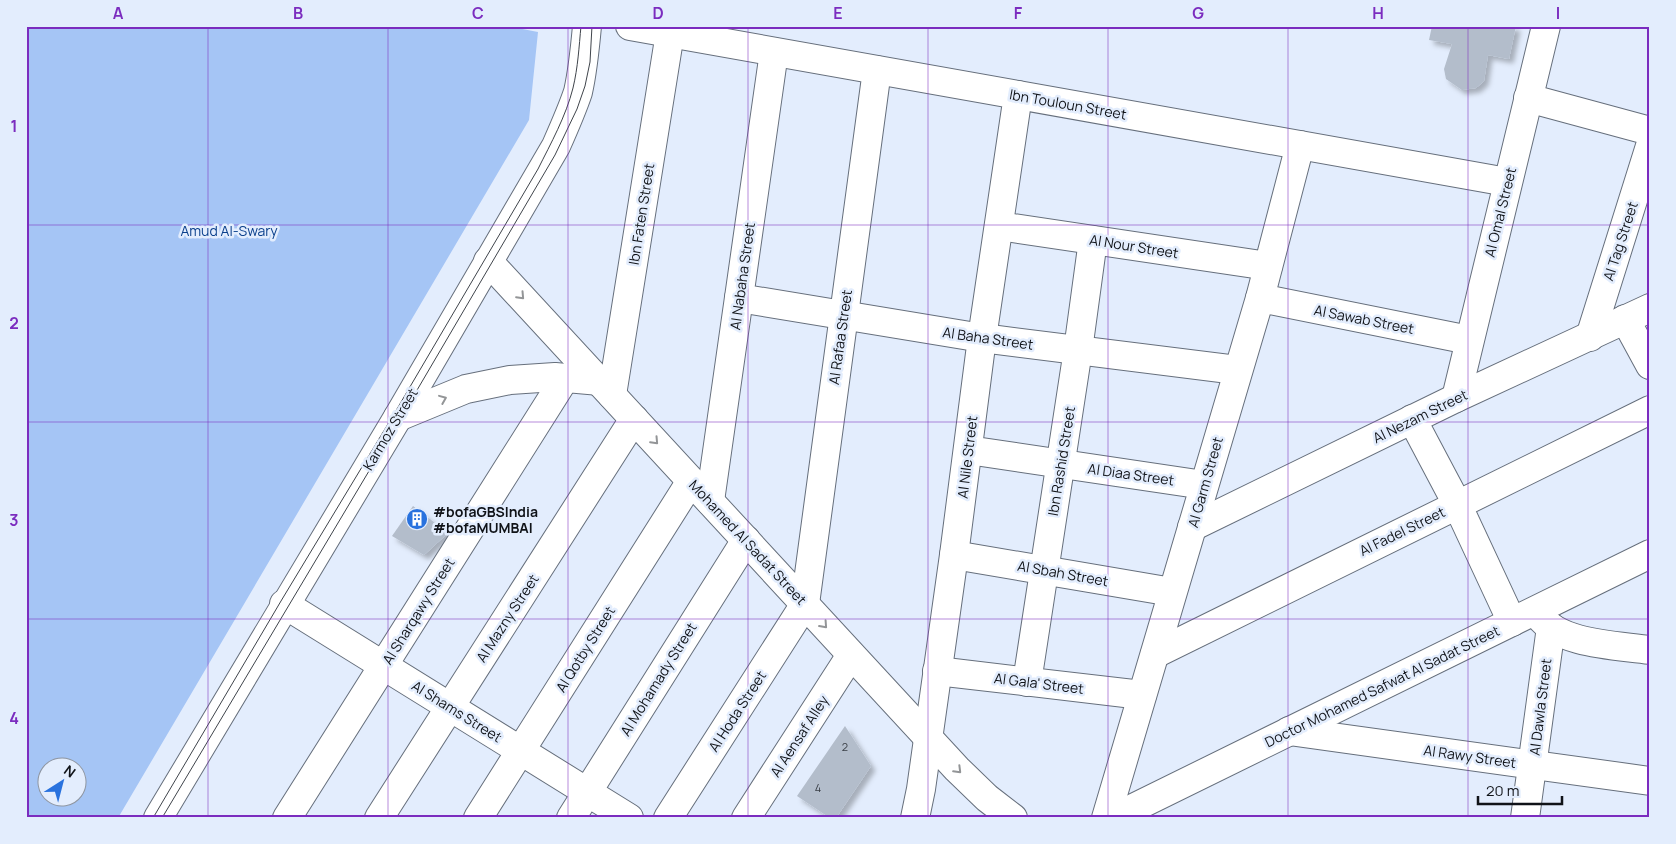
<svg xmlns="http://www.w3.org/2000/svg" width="1676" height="844" viewBox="0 0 1676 844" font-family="Manrope,sans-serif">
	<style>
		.green { fill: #a5c5f5; fill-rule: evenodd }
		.building { fill: #b3bdcb; filter: url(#shadow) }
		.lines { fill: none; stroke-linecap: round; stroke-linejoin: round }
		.minor-casing { stroke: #666f7c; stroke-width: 30 }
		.tertiary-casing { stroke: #666f7c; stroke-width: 30 }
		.secondary-casing { stroke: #666f7c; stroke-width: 30 }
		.minor { stroke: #fff; stroke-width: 28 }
		.tertiary { stroke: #fff; stroke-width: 28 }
		.secondary { stroke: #fff; stroke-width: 28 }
		.tram { stroke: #3f444b; stroke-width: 1 }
		.oneway { stroke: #939597 }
		.grid { fill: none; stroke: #7b2cbf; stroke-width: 1; stroke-opacity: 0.55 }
		.labels { text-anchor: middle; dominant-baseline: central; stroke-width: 5; stroke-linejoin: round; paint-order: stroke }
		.number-label { font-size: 11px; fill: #393e45 }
		.street-label { font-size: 14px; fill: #101318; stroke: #e3edfd }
		.park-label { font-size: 14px; fill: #0b408c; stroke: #e3edfd }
		.poi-label { font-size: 14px; font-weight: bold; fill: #101318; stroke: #e3edfd; text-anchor: start }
		.neatline { fill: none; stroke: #7b2cbf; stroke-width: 2 }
		.grid-label { font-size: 16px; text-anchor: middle; font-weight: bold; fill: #7b2cbf }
	</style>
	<defs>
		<filter id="shadow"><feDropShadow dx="4.5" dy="4.5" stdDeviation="2.5" flood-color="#0004"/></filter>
	</defs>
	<rect width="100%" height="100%" fill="#e3edfd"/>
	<!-- green -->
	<path class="green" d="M26,26H507L538,32L529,120L118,818H26ZM48,766H78V796H48Z"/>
	<!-- building -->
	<g class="building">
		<polygon points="1432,26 1516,26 1509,59 1488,55 1484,81 1476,88 1462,90 1446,79 1444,69 1452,44 1429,40"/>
		<polygon points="413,506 448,533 424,555 392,536"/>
		<polygon points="845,726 871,766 836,818 830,818 797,796"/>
	</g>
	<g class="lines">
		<!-- minor casing -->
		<g class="minor-casing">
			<g id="minor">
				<polyline points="1018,95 1507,182"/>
				<polyline points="1528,98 1650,131"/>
				<polyline points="999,226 1268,266"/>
				<polyline points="739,298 982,338 1237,370"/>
				<polyline points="1260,298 1469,340"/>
				<polyline points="1625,319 1650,365"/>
				<polyline points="1590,337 1650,146"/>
				<polyline points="612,395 670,33"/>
				<polyline points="1456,398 1546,26"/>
				<polyline points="1412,419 1457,504 1512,622"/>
				<polyline points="968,450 1204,485"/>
				<polyline points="710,501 774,52"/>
				<polyline points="1192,527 1456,398 1650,308"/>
				<polyline points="954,555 1172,592"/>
				<polyline points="284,604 629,818"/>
				<path d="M1539,616C1561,645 1616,645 1650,650"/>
				<polyline points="1155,654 1650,410"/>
				<polyline points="937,671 1142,695"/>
				<polyline points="1027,682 1078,350 1093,240"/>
				<polyline points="1289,731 1650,781"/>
				<polyline points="287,818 565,378"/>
				<polyline points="379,818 634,419"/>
				<polyline points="478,818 691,481"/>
				<polyline points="571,818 746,540"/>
				<polyline points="668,818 805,604 877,70"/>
				<polyline points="746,818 851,655"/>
				<polyline points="1106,818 1260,298 1300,145"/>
				<polyline points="1113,818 1650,554"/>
				<polyline points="1525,818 1551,627"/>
			</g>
		</g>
		<!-- tertiary casing -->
		<g class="tertiary-casing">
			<polyline id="tertiary" points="630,26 1018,95 982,338 954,555 921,789 915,818"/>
		</g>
		<!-- secondary casing -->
		<g class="secondary-casing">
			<g id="secondary">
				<polyline points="488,261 957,769 987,798 1013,818"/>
				<polyline points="398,417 466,389 510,380 555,377 600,381"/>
				<path d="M158,818L398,417L556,146C564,128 572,110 578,92C583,70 585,48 587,26"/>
			</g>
		</g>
		<!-- minor -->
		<use href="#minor" class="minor"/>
		<!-- tertiary -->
		<use href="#tertiary" class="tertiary"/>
		<!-- secondary -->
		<use href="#secondary" class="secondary"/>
		<!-- tram -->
		<g class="tram">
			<path d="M153,818L281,601L394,414L538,169C551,143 566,116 573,88C578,67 579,47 581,26"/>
			<polyline points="162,818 403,414 555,155 577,109 585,86 590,62 592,26"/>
		</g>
	</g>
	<!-- one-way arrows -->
	<defs><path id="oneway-chevron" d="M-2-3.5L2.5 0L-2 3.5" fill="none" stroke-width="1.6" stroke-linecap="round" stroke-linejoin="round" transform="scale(1.25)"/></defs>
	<g class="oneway">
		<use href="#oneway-chevron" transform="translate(521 296) rotate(47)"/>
		<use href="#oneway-chevron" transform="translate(443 399) rotate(-22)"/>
		<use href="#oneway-chevron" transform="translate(655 441) rotate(47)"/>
		<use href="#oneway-chevron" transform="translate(824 625) rotate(48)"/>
		<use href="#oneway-chevron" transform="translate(958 770) rotate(45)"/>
	</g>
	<!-- grid -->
	<path class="grid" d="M208,26V818M388,26V818M568,26V818M748,26V818M928,26V818M1108,26V818M1288,26V818M1468,26V818M26,225H1650M26,422H1650M26,619H1650"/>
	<!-- icons -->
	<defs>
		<g id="building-disc" transform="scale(1.125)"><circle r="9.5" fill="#2972de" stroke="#e3edfd"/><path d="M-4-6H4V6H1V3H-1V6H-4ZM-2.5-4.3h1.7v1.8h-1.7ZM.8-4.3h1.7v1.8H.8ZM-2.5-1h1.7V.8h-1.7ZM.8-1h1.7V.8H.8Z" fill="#fff"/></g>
	</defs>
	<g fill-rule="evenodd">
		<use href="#building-disc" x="417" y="519"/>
	</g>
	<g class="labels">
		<!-- number labels -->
		<g class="number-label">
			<text x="845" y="746">2</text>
			<text x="818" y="787">4</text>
		</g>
		<!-- street labels -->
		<g class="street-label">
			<text transform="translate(1068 104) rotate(10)">Ibn Touloun Street</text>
			<text transform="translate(1500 212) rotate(-76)">Al Omal Street</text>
			<text transform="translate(641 214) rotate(-81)">Ibn Faten Street</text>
			<text transform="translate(1620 241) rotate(-72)">Al Tag Street</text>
			<text transform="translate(1134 246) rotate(9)">Al Nour Street</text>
			<text transform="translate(742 276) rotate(-82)">Al Nabaha Street</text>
			<text transform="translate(1364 319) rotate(11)">Al Sawab Street</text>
			<text transform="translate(840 337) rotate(-82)">Al Rafaa Street</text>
			<text transform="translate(988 338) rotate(8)">Al Baha Street</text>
			<text transform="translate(1420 416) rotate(-26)">Al Nezam Street</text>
			<text transform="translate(390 429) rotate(-59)">Karmoz Street</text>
			<text transform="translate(967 457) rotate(-83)">Al Nile Street</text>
			<text transform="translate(1061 461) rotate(-81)">Ibn Rashid Street</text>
			<text transform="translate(1131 474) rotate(8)">Al Diaa Street</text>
			<text transform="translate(1205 482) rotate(-74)">Al Garm Street</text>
			<text transform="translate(1402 531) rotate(-26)">Al Fadel Street</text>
			<text transform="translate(748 542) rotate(47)">Mohamed Al Sadat Street</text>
			<text transform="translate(1063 573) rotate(10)">Al Sbah Street</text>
			<text transform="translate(418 611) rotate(-58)">Al Sharqawy Street</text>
			<text transform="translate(507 618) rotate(-57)">Al Mazny Street</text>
			<text transform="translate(585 649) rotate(-58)">Al Qotby Street</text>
			<text transform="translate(658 679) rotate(-58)">Al Mohamady Street</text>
			<text transform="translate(1039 683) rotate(7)">Al Gala' Street</text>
			<text transform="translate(1382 686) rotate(-26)">Doctor Mohamed Safwat Al Sadat Street</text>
			<text transform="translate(1540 707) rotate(-83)">Al Dawla Street</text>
			<text transform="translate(457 711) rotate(32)">Al Shams Street</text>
			<text transform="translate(737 711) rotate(-57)">Al Hoda Street</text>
			<text transform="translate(799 736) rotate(-57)">Al Aensaf Alley</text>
			<text transform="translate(1470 756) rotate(8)">Al Rawy Street</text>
		</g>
		<!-- park labels -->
		<g class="park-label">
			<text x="229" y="230">Amud Al-Swary</text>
		</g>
		<!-- poi labels -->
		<g class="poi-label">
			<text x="433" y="511">#bofaGBSIndia<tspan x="433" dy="16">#bofaMUMBAI</tspan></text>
		</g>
	</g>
	<!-- border -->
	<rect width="1676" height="844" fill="none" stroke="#e3edfd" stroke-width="55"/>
	<!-- north arrow -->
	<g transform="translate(62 782) rotate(36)"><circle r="24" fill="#e3edfd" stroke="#8f96a1"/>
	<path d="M0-4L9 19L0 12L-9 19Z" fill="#2972de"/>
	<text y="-8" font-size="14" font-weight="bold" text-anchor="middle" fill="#101318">N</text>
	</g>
	<!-- scale -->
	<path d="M1478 796v8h84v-8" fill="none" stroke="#101318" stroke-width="2.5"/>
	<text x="1486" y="796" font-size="15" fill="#101318" stroke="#e3edfd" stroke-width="4" paint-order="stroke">20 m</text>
	<rect x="28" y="28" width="1620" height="788" class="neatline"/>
	<g class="grid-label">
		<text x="118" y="19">A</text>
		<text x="298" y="19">B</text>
		<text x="478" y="19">C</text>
		<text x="658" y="19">D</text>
		<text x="838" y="19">E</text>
		<text x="1018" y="19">F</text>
		<text x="1198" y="19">G</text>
		<text x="1378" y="19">H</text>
		<text x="1558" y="19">I</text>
		<text x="14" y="132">1</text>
		<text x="14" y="329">2</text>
		<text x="14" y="526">3</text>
		<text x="14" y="724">4</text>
	</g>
</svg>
